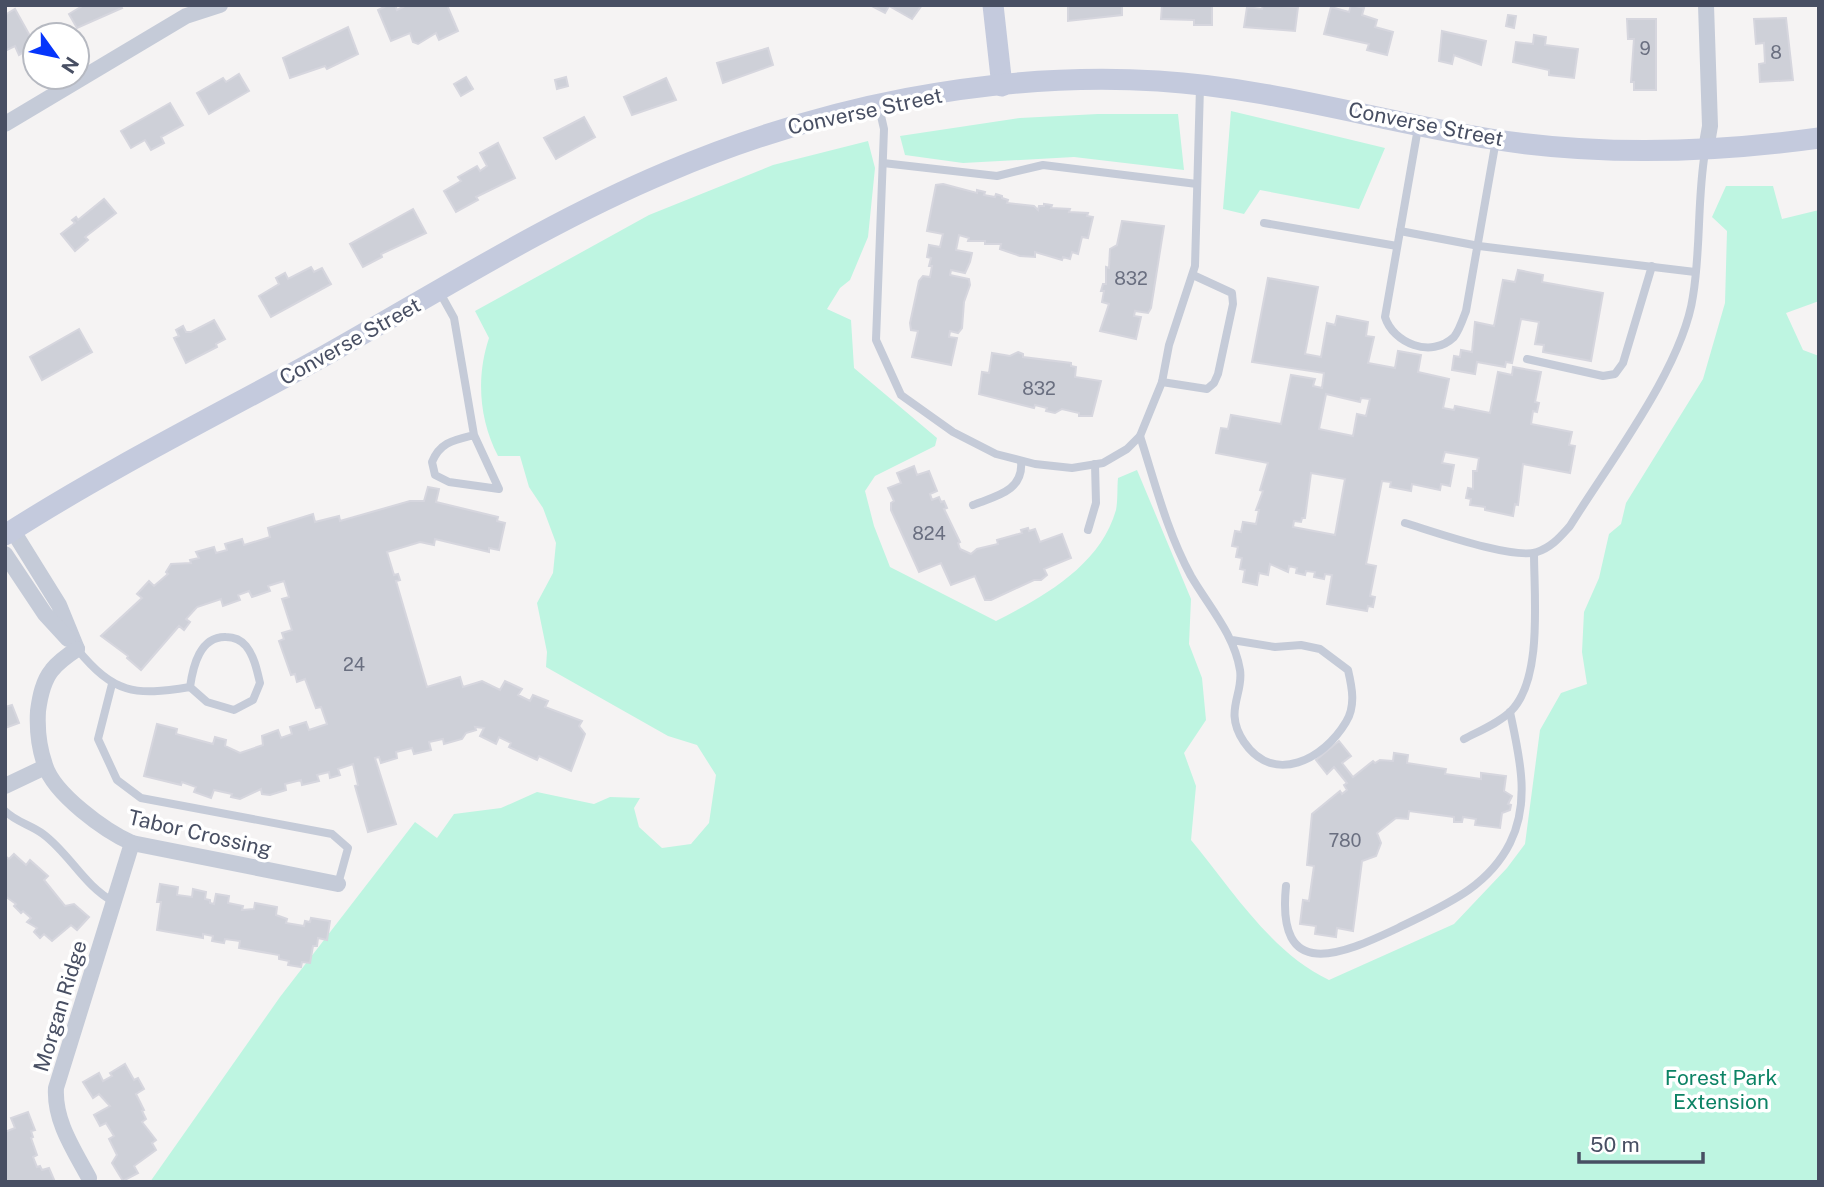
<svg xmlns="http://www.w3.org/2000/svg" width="1824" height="1187" viewBox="0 0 1824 1187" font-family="'Public Sans',sans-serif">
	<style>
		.green { fill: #bef5e1 }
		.building { fill: #ced0d8; stroke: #d6d6de; stroke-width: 2; fill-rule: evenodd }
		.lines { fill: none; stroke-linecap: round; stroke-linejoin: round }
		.lane { stroke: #c5cbd8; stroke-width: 8 }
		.street { stroke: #c5cbd8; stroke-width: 16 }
		.secondary { stroke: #c4cadd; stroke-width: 21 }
		.labels { text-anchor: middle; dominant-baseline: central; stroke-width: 7; stroke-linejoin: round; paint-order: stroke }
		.number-label { font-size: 18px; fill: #6a6f80 }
		.street-label { font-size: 21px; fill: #484f63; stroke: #fff }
		.park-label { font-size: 21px; fill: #0d8365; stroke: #fff }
	</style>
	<rect width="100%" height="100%" fill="#f5f3f3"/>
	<!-- green -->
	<g class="green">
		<polygon points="1231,111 1385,148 1359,209 1260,190 1244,214 1223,209"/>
		<polygon points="1098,114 1178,114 1184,170 1074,157 963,163 905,155 900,136 1020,118"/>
		<path d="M868,141L875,168L868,237L850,280L840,288L827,309L851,320L854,368L937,438L935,446L875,476L865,491L874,526L890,567L996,621C1043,597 1100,566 1116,510C1118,500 1117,488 1118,478L1137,470L1191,599L1189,644L1202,678L1206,720L1184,753L1196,786L1191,840C1231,888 1271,953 1329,980L1454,924L1507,868L1525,844L1540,730L1561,693L1587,684L1582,652L1584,612L1599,578L1609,534L1621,524L1626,503L1703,379L1725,303L1727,231L1712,217L1726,186H1773L1782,219L1819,210V301L1786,313L1803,350L1819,356V1182H150L280,997L415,822L437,838L454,814L501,808L537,792L594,804L610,797L640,798L634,808L639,827L662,848L691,844L709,823L716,775L697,745L668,736L546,667L547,652L537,603L553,573L556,543L543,508L529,487L520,456H498C479,419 476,377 489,338L475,311L649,215L773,165Z"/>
	</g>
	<!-- building -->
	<g class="building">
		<polygon points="84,5 120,5 122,8 77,28 69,14"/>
		<polygon points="388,5 395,5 397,10 407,5 447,5 458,31 439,40 436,33 418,44 413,42 410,33 391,41 378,10"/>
		<polygon points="870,5 922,5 912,19 889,6 885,13"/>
		<polygon points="1068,5 1122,5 1122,15 1068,21"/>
		<polygon points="1162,5 1212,5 1212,25 1194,25 1194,20 1161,19"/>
		<polygon points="1263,5 1298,7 1295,31 1244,27 1247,7 1262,9"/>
		<polygon points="1351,5 1364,8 1362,15 1377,20 1375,27 1393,32 1387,55 1367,50 1369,44 1324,34 1331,7 1349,12"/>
		<polygon points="15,9 35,45 19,55 15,46 5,51 5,15"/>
		<polygon points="1508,15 1516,16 1514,28 1506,26"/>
		<polygon points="1786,18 1793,80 1760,82 1759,64 1765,63 1764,43 1756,44 1754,19"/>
		<polygon points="1627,19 1656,19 1656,90 1634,90 1634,82 1631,82 1634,39 1628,39"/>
		<polygon points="348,27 358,54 327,69 325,66 290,78 283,58"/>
		<polygon points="1442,31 1486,41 1481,65 1454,55 1452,64 1439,61"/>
		<polygon points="1534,35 1546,37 1545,45 1578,49 1574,78 1549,75 1549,70 1513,62 1516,42 1533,44"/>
		<polygon points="768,48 773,65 723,83 717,63"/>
		<polygon points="239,74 249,91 209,114 197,93 223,78 226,82"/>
		<polygon points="466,77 473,89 461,96 454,84"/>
		<polygon points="566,77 568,86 557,89 555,80"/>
		<polygon points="666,78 676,100 632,115 624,97"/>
		<polygon points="170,103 183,125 161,137 164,143 151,150 145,140 131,148 121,131"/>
		<polygon points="584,117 595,137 556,159 544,138"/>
		<polygon points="498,143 515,178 476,197 478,200 456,212 444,191 461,181 458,177 477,166 480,171 487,166 480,153"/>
		<polygon points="943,184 977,193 977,190 985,192 984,195 995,197 996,194 1002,196 1002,198 1008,200 1007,203 1034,206 1038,210 1039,206 1044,206 1044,204 1052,205 1051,208 1070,209 1069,212 1088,213 1087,216 1093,217 1088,238 1082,237 1078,254 1072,252 1070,259 1063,257 1062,260 1035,252 1035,257 1020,256 1000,249 1001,244 985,244 985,241 968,241 969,238 959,235 956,250 972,253 970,262 965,273 951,270 950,275 969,279 970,285 964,302 962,328 958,333 950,331 949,337 957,338 951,365 912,357 918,331 911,330 910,323 919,281 923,276 930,277 932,266 929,266 931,258 927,257 929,245 940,247 943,234 927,231 936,185"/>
		<polygon points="104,199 116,213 85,237 88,240 75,251 61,234 75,223 72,220 76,217 78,220"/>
		<polygon points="413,209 426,233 381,254 382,257 363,267 350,244"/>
		<polygon points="1122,221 1164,226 1151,308 1148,313 1135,311 1134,316 1141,317 1136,339 1100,331 1109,304 1102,302 1104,291 1101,291 1103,284 1106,284 1106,267 1109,268 1110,249 1117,245"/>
		<polygon points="311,267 314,272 322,268 331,284 271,317 259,296 279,284 276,278 285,273 288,279"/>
		<polygon points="1518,270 1543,275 1542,282 1603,293 1591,361 1543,352 1544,345 1535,344 1539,322 1521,319 1512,363 1506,362 1505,367 1477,362 1475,374 1452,370 1454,356 1460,357 1461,350 1472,352 1475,322 1494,326 1503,280 1515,282"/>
		<path d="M1268,278L1318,287L1305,354L1321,357L1327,323L1335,325L1337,316L1368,322L1366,336L1374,337L1368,363L1395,368L1398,351L1421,355L1418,372L1449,379L1443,408L1454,410L1455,406L1490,413L1498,372L1512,375L1513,367L1541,372L1535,402L1539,403L1537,412L1533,411L1531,424L1572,432L1569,445L1575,446L1570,473L1523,464L1518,505L1515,504L1513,516L1485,510V507L1470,505L1471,499L1466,498L1468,488L1473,489V471H1477L1479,458L1445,452L1442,463L1454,465L1450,486L1441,484L1440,490L1412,484L1411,491L1390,487L1391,482L1382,481L1366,564L1376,566L1370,596L1375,597L1373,607L1368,606L1367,611L1327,604L1332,575L1325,574L1324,579L1314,577L1315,572L1306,571L1305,575L1296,573L1297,568L1289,566L1288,572L1270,564L1268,575L1259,573L1257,585L1243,582L1245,570L1240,569L1242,558L1236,557L1238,547L1232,546L1235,531L1241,532L1243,522L1256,524L1259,510H1256L1263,491L1260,490L1268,463L1216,453L1221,428L1228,429L1231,415L1281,424L1291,375L1315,379L1313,386L1322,388L1324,373L1252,362ZM1326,394L1360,402L1361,398L1370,399L1366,416L1357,414L1353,436L1319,429ZM1311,473L1345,479L1335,535L1293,527L1294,521L1301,522L1302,518H1305Z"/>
		<polygon points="214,320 225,339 216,344 217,347 186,363 174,338 179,336 176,330 183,326 186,332 191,332"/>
		<polygon points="79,329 92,352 42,380 30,357"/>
		<polygon points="1018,352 1023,354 1023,357 1071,363 1071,366 1076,367 1075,377 1101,381 1092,416 1079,416 1079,413 1062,409 1055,413 1046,411 1047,408 1035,405 1034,408 979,394 982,372 989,373 992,353 1010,356"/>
		<polygon points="914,466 917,475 929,471 937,491 930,494 932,500 939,497 941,502 944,501 947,508 944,509 960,542 958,543 960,549 971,554 977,549 998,544 997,540 1022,533 1021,530 1028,528 1029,531 1035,529 1040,542 1062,534 1071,558 1044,569 1047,575 1041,580 1034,580 991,600 985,600 975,576 951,585 941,563 919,572 891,510 891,503 894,501 888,488 901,483 897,473"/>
		<polygon points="428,487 439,489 436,502 498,517 497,521 505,523 499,550 489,548 489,552 435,539 434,545 420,542 387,552 394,575 398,574 400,580 396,581 427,687 460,677 463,687 482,681 500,690 505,681 522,689 518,695 530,701 533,695 548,701 545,707 582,721 579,726 585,734 571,771 539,756 537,760 509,747 511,743 499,737 496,744 480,736 484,728 475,727 476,730 466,733 462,739 444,744 443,739 429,742 431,750 414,754 412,748 396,752 397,758 381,763 379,757 375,758 396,824 368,832 355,786 358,785 353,764 338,769 340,775 330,778 329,772 317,775 319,781 302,785 301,780 285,784 286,790 270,795 262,794 261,789 240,799 231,797 232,794 214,790 211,798 194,792 196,787 182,782 181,785 144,776 157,724 177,729 176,734 213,744 215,737 226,740 225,746 240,753 263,745 262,736 278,730 281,738 292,734 290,727 306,722 309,730 327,724 321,707 316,708 305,679 297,682 295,674 291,675 279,641 284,639 282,633 292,630 282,599 289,597 284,581 268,586 270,591 252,597 249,591 238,595 240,600 223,606 221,599 197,607 186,619 190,622 184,630 179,626 141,670 127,658 128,656 101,636 142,598 137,594 149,581 154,586 168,574 166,572 171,564 191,563 190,560 199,558 196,552 214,547 216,553 227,550 225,544 242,539 244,545 270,537 268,528 313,514 315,522 339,516 340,521 410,501 424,501"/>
		<polygon points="12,705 19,723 5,728 5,707"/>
		<polygon points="1339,741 1351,756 1342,763 1353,777 1373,761 1375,763 1380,760 1393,761 1394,753 1408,755 1407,763 1446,769 1445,774 1481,779 1481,773 1506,776 1504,791 1512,796 1508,804 1511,805 1510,810 1502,813 1500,828 1475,825 1476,819 1463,817 1462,822 1454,822 1454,817 1409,811 1408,819 1396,818 1377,833 1381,843 1376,856 1362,861 1353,931 1337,928 1336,937 1315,934 1316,926 1300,924 1303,900 1309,901 1314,866 1307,865 1312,814 1340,791 1342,794 1347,790 1344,785 1347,783 1334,767 1327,774 1316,760"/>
		<polygon points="14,854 26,865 30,860 48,876 44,880 65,906 74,904 89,917 77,930 71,925 52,941 44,934 40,938 34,932 37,928 27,922 31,918 23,911 21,913 14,906 16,904 5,896 5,856 9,859"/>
		<polygon points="160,884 178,887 177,895 192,897 193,889 206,892 205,899 210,900 210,903 214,904 216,894 229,896 228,903 243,906 242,910 254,909 255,903 277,907 276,915 287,919 286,923 304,926 305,921 310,922 311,918 330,921 327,940 318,938 317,946 313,946 310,963 302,962 301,967 288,965 289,961 279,959 279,955 239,948 240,941 225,939 224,943 212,941 213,936 203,934 203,938 157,930 161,902 157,902"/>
		<polygon points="125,1064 134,1080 138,1078 144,1089 136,1094 144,1110 142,1111 146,1119 142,1122 156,1140 152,1143 156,1150 134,1166 138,1173 123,1181 112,1163 117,1155 109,1139 114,1136 106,1123 100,1126 94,1115 110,1106 99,1094 93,1098 83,1082 99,1073 103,1081 112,1076 110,1073"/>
		<polygon points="28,1112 35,1130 31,1131 33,1137 31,1138 37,1155 33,1157 37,1167 40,1166 42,1170 49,1168 55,1182 5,1181 5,1132 15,1128 11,1118"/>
	</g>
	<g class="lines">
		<!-- lane -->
		<g class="lane">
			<path d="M879,107L884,129L876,340L901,395L953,432L996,454L1035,464L1072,468L1103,463L1127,449L1140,436C1155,483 1167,532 1191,576C1209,607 1234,634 1240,670C1244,694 1223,711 1244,742C1274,786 1324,759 1346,722C1356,706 1352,687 1348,670L1320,649L1301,645L1275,647L1232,640"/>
			<path d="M1418,128L1385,317C1393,343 1431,359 1454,337C1459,331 1463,319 1466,311L1496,140"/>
			<polyline points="883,163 997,176 1043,165 1197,184"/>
			<polyline points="1264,223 1397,246"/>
			<polyline points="1400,231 1479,246 1695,272"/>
			<path d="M439,291L454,318L474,435C454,440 440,442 432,462L435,475L449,482L499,489L474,435"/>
			<polyline points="1527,359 1603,376 1615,374 1623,363 1652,266"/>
			<polyline points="1162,382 1207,389 1214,383 1218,374 1233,304 1232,293 1193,275"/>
			<polyline points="1140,436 1162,382 1169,345 1195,266 1200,87"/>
			<path d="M973,505C996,496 1024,491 1021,461"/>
			<path d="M1405,523C1432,531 1513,560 1537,552C1552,547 1560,537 1570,526C1609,463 1683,367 1693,296C1701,248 1697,200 1705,152"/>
			<polyline points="1088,530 1096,503 1095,464"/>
			<path d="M77,649C114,694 134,696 190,687C193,666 200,636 226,637C234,637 241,640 246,646C254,656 257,670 260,683L253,700L234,710L207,702L190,687"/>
			<polyline points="112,684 98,739 117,780 141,798 332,834 348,848 338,884"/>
			<path d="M1464,739C1479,731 1499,723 1511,711C1543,679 1534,596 1534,553"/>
			<path d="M5,811C16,822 31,825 43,834C70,854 84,886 114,902"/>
			<path d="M1286,886C1276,983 1341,955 1398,928C1442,906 1487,889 1510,843C1531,801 1519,755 1510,712"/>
		</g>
		<!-- street -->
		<g class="street">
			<polyline points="5,124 186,16 220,5"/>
			<polyline points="1706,149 1710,126 1706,5"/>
			<polyline points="13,531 59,605 77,649"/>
			<polyline points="5,554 45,614 68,639"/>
			<path d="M77,649C68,655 59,661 52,670C43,681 40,696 38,711C37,728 39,748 45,765C54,794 105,831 132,843L338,884"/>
			<polyline points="5,786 45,767"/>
			<path d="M89,1178C74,1150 54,1121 56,1088L132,843"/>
		</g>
		<!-- secondary -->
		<g class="secondary">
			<polyline points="993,5 1002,86"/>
			<path d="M5,535C108,469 219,414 326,355C438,292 548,222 667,172C820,107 991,71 1158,81C1272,88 1378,121 1491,139C1599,156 1711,153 1819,138"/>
		</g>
	</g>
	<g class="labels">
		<!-- number labels -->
		<g class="number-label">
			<text x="1645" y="48">9</text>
			<text x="1776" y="52">8</text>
			<text x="1131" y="278">832</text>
			<text x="1039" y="388">832</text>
			<text x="929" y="533">824</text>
			<text x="354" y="664">24</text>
			<text x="1345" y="840">780</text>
		</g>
		<!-- street labels -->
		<g class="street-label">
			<text transform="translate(865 111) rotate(-12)">Converse Street</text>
			<text transform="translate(1426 124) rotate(11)">Converse Street</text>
			<text transform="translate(350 341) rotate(-29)">Converse Street</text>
			<text transform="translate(200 833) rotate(13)">Tabor Crossing</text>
			<text transform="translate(60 1006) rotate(-73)">Morgan Ridge</text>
		</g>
		<!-- park labels -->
		<g class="park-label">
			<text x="1721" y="1077">Forest Park<tspan x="1721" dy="24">Extension</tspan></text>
		</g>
	</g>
	<!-- border -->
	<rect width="1824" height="1187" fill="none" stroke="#484f63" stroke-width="14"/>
	<!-- north arrow -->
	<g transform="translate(56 56) rotate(123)"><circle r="33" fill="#ffffff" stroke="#b6b9c1" stroke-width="2"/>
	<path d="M0-5L12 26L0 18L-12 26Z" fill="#0635fb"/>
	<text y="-10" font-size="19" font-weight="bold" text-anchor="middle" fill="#484f63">N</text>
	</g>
	<!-- scale -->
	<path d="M1579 1152v10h124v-10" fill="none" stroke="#484f63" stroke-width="3.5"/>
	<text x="1590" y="1152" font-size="21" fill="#484f63" stroke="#ffffff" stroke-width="5" paint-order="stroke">50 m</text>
</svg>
